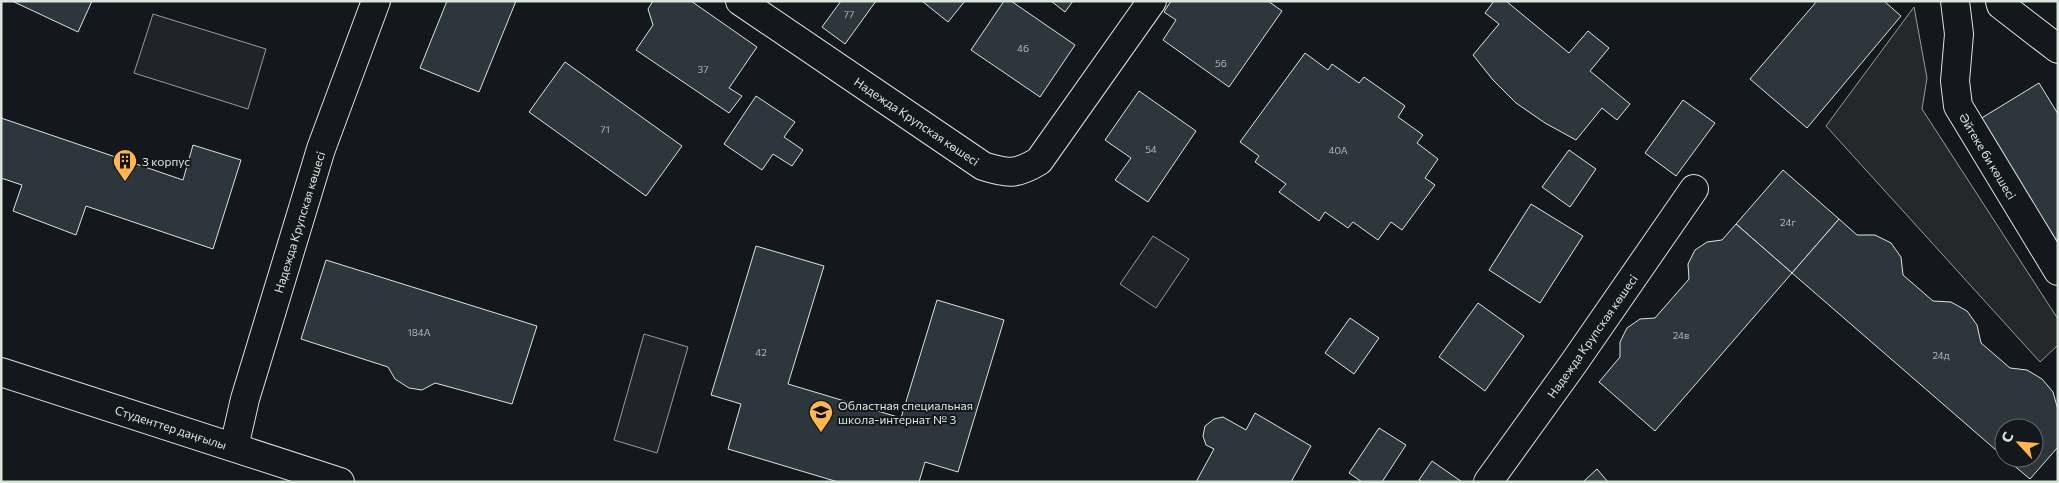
<svg xmlns="http://www.w3.org/2000/svg" width="2059" height="483" viewBox="0 0 2059 483" font-family="Commissioner,sans-serif">
	<style>
		.green { fill: #202428; stroke: #939e99 }
		.parking { fill: #24282b; stroke: #939e99 }
		.building { fill: #2c363c; stroke: #d8e6dc }
		.lines { fill: none; stroke-linecap: round; stroke-linejoin: round }
		.minor-casing { stroke: #d8e6dc; stroke-width: 30 }
		.minor { stroke: #14181c; stroke-width: 28 }
		.labels { text-anchor: middle; dominant-baseline: central; stroke-width: 4; stroke-linejoin: round; paint-order: stroke }
		.number-label { font-size: 10px; fill: #adbab4 }
		.street-label { font-size: 12px; fill: #d8e6dc; stroke: #14181c }
		.poi-label { font-size: 12px; fill: #d8e6dc; stroke: #14181c; text-anchor: start }
	</style>
	<rect width="100%" height="100%" fill="#14181c"/>
	<!-- green -->
	<g class="green">
		<polygon points="153,14 266,49 248,109 134,73"/>
		<polygon points="1153,236 1189,259 1156,308 1120,284"/>
		<polygon points="644,334 688,347 657,453 614,440"/>
	</g>
	<!-- parking -->
	<polygon class="parking" points="1914,7 1927,78 1922,109 2058,319 2058,345 2040,362 1826,126"/>
	<!-- building -->
	<g class="building">
		<polygon points="12,1 92,1 78,32"/>
		<polygon points="447,1 516,1 479,92 420,68"/>
		<polygon points="653,1 691,1 757,47 729,88 742,96 729,113 636,50 653,25 648,9"/>
		<polygon points="841,1 876,1 845,44 822,27"/>
		<polygon points="922,1 965,1 948,22"/>
		<polygon points="1004,1 1011,1 1075,45 1040,97 971,50"/>
		<polygon points="1051,1 1073,1 1065,12"/>
		<polygon points="1171,1 1268,1 1282,11 1229,87 1163,40 1176,20 1164,12"/>
		<polygon points="1494,1 1506,1 1569,53 1588,31 1609,48 1590,71 1630,104 1617,120 1602,108 1576,140 1545,123 1516,103 1493,80 1473,55 1499,24 1485,13"/>
		<polygon points="1817,1 1884,1 1901,16 1807,128 1750,79"/>
		<polygon points="1305,53 1328,70 1332,64 1359,83 1364,77 1405,106 1398,117 1423,135 1417,143 1438,159 1425,178 1435,185 1402,230 1391,222 1378,240 1353,222 1348,228 1325,212 1319,221 1279,192 1286,184 1255,162 1259,156 1240,142"/>
		<polygon points="565,62 682,146 646,196 529,112"/>
		<polygon points="2039,83 2058,114 2058,243 1980,119"/>
		<polygon points="1139,91 1196,131 1148,202 1115,180 1131,158 1105,140"/>
		<polygon points="756,96 795,122 784,137 803,150 792,166 773,154 762,170 724,144"/>
		<polygon points="1683,100 1715,123 1676,176 1645,153"/>
		<polygon points="1,118 183,180 193,145 241,160 213,249 86,206 76,235 13,211 22,185 1,178"/>
		<polygon points="1569,150 1596,169 1570,207 1542,187"/>
		<polygon points="1783,170 1839,219 1792,273 1736,224"/>
		<polygon points="1531,204 1583,236 1540,303 1489,270"/>
		<polygon points="1839,219 1857,235 1875,235 1891,243 1901,257 1903,275 1933,301 1951,302 1967,311 1977,325 1981,343 2010,368 2027,370 2042,379 2053,392 2058,410 2058,447 2030,479 2005,458 2034,458 2034,428 2004,428 2004,457 1792,273"/>
		<polygon points="1736,224 1792,273 1655,431 1599,382 1620,357 1620,342 1627,328 1640,319 1655,318 1689,279 1688,264 1695,250 1707,242 1722,240"/>
		<polygon points="756,246 824,266 788,384 901,418 937,300 1004,320 958,472 925,462 919,482 838,482 728,449 741,404 711,395"/>
		<polygon points="326,260 537,326 512,404 435,383 422,390 409,388 395,379 388,367 301,339"/>
		<polygon points="1478,303 1524,336 1485,391 1439,357"/>
		<polygon points="1350,318 1379,338 1354,374 1325,353"/>
		<polygon points="1255,413 1311,446 1291,482 1196,482 1214,449 1206,445 1203,436 1205,426 1214,419 1223,417 1246,430"/>
		<polygon points="1379,428 1406,445 1382,482 1362,482 1349,473"/>
		<polygon points="1432,461 1462,482 1422,482 1419,480"/>
		<polygon points="1597,469 1608,482 1583,482"/>
	</g>
	<g class="lines">
		<!-- minor casing -->
		<g class="minor-casing">
			<g id="minor">
				<path d="M740,1L983,166C1008,174 1016,175 1039,161L1152,1"/>
				<polyline points="1955,1 1959,34 1955,81 1958,106 2058,271"/>
				<polyline points="2000,1 2001,5 2058,49"/>
				<polyline points="1,372 340,482"/>
				<polyline points="234,447 245,399 321,149 376,1"/>
				<polyline points="1488,482 1573,364 1694,189"/>
			</g>
		</g>
		<!-- minor -->
		<use href="#minor" class="minor"/>
	</g>
	<!-- icons -->
	<defs>
		<g id="building-pin" transform="scale(1.25)"><path d="M0 17L-7.5 6A9.5 9.5 0 1 1 7.5 6Z" fill="#ffb74d" stroke="#14181c"/><path d="M-4-6H4V6H1V3H-1V6H-4ZM-2.5-4.3h1.7v1.8h-1.7ZM.8-4.3h1.7v1.8H.8ZM-2.5-1h1.7V.8h-1.7ZM.8-1h1.7V.8H.8Z" fill="#111"/></g>
		<g id="school-pin" transform="scale(1.25)"><path d="M0 17L-7.5 6A9.5 9.5 0 1 1 7.5 6Z" fill="#ffb74d" stroke="#14181c"/><path d="M0-5L7-2L0 1L-7-2ZM-4 1L0 2.5L4 1V4Q0 6-4 4Z" fill="#111"/></g>
	</defs>
	<g fill-rule="evenodd">
		<use href="#building-pin" x="125" y="161"/>
		<use href="#school-pin" x="821" y="412"/>
	</g>
	<g class="labels">
		<!-- number labels -->
		<g class="number-label">
			<text x="849" y="14">77</text>
			<text x="1023" y="48">46</text>
			<text x="1221" y="63">56</text>
			<text x="703" y="69">37</text>
			<text x="605" y="129">71</text>
			<text x="1151" y="149">54</text>
			<text x="1338" y="150">40А</text>
			<text x="1788" y="222">24г</text>
			<text x="419" y="332">184А</text>
			<text x="1681" y="335">24в</text>
			<text x="761" y="352">42</text>
			<text x="1941" y="355">24д</text>
		</g>
		<!-- street labels -->
		<g class="street-label">
			<text transform="translate(917 121) rotate(34)">Надежда Крупская көшесі</text>
			<text transform="translate(1988 156) rotate(59)">Әйтеке би көшесі</text>
			<text transform="translate(299 222) rotate(-73)">Надежда Крупская көшесі</text>
			<text transform="translate(1592 336) rotate(-55)">Надежда Крупская көшесі</text>
			<text transform="translate(171 427) rotate(18)">Студенттер даңғылы</text>
		</g>
		<!-- poi labels -->
		<g class="poi-label">
			<text x="142" y="161">3 корпус</text>
			<text x="838" y="405">Областная специальная<tspan x="838" dy="14">школа-интернат № 3</tspan></text>
		</g>
	</g>
	<!-- border -->
	<rect width="2059" height="483" fill="none" stroke="#d8e6dc" stroke-width="5"/>
	<!-- north arrow -->
	<g transform="translate(2019 443) rotate(296)"><circle r="24" fill="#14181c" stroke="#626a69"/>
	<path d="M0-4L9 19L0 12L-9 19Z" fill="#ffb74d"/>
	<text y="-8" font-size="14" font-weight="bold" text-anchor="middle" fill="#d8e6dc">С</text>
	</g>
</svg>
